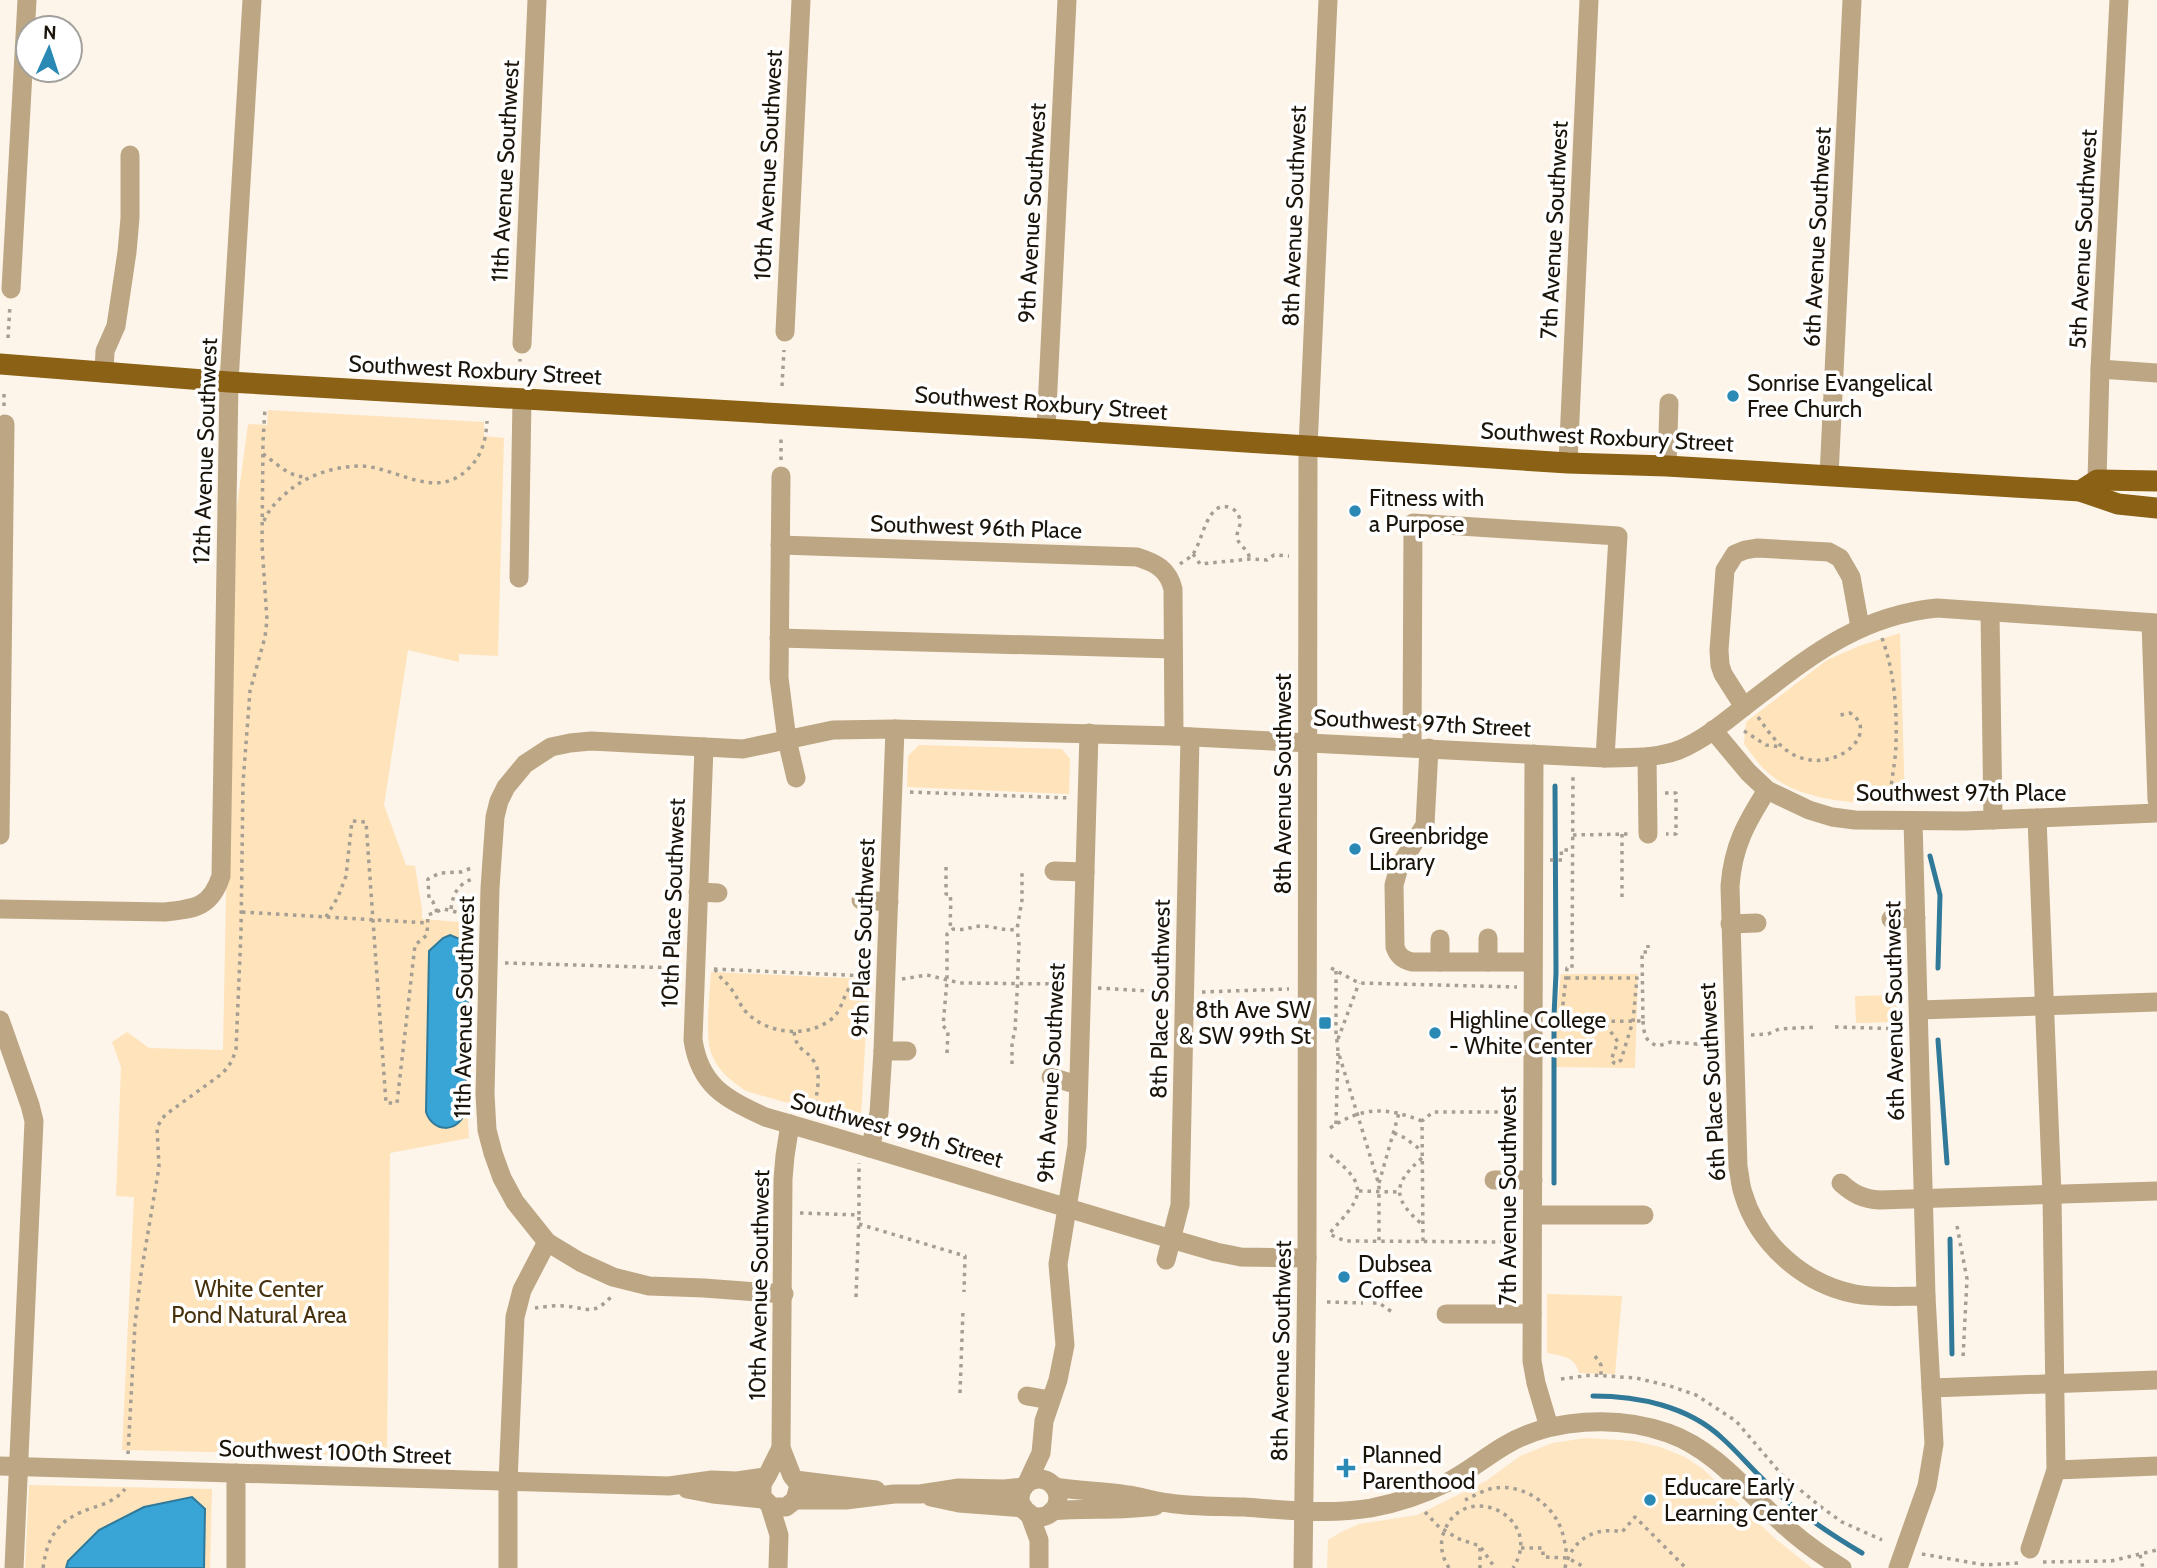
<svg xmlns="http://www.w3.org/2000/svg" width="2157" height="1568" viewBox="0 0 2157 1568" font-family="Cabin,sans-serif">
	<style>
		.built { fill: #fee6c3 }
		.green { fill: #fee3bb }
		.water { fill: #39a4d6; stroke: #307999; stroke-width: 2 }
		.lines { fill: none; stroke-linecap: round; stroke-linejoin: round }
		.stream { stroke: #307999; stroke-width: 5 }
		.path { stroke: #a59e93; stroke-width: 3.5; stroke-dasharray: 3.5 5; stroke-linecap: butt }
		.minor { stroke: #bda684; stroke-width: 19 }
		.major { stroke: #8a6115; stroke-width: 21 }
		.poi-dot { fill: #2a8ab5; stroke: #fff; stroke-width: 2.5 }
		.labels { text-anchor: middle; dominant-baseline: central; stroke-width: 7; stroke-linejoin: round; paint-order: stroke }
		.street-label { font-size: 23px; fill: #1a140a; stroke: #fff }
		.poi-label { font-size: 23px; fill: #1a140a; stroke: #fff; text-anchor: start }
		.park-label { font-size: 23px; fill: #47320d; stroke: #fff }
	</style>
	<rect width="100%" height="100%" fill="#fdf5ea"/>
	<!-- built -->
	<polygon class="built" points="1586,1438 1634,1441 1660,1447 1685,1457 1703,1469 1772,1536 1812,1568 1327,1568 1328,1540 1341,1532 1359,1524 1417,1515 1486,1481 1520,1456 1552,1443"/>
	<!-- green -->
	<g class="green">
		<polygon points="268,410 484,422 484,436 504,438 498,656 459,654 459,662 408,650 384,805 406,865 415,866 422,909 422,919 472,923 467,1105 469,1138 390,1153 387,1456 122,1450 134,1197 116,1196 121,1067 112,1042 127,1032 149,1048 223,1050 233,536 248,424 267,425"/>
		<path d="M1900,633L1905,804C1861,804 1797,803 1764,769C1757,762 1750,752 1744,744L1746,722L1827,660L1859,646Z"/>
		<polygon points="919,745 1062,749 1070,759 1069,794 907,787 908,756"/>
		<path d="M711,972L869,979L861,1116L850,1121L746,1091C732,1082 718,1071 712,1055C704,1037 710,993 711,972Z"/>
		<polygon points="1561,974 1638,974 1635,1068 1554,1067 1556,1017"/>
		<polygon points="1897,995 1898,1022 1856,1023 1855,996"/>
		<path d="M1547,1294L1622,1296L1615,1374L1579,1373C1575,1356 1562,1356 1547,1353Z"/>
		<polygon points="29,1485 212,1489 210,1568 25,1568"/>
	</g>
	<!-- water -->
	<g class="water">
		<path d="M450,935L462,940L469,952L465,1113C457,1133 433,1133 426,1112L429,951L443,938Z"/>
		<polygon points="192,1497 205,1509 204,1568 66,1568 68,1561 99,1530 144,1507"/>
	</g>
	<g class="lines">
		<!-- stream -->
		<g class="stream">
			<polyline points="1930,856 1940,895 1938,968"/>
			<polyline points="1554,1016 1556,973 1555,786"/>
			<polyline points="1938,1040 1947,1163"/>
			<polyline points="1554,1183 1554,1026"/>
			<polyline points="1950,1239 1952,1354"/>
			<path d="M1593,1396C1638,1396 1688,1406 1722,1438C1739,1453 1754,1472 1771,1487C1798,1513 1830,1534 1862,1553"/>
		</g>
		<!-- path -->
		<g class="path">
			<polyline points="8,338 10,305"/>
			<polyline points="520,370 520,359"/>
			<polyline points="782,386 784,350"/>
			<polyline points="4,406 4,389"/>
			<path d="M263,454C276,463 289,477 306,477"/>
			<polyline points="781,460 781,437"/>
			<path d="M264,521C269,508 280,498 291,489C310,474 337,466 362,466C398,468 436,501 468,469C482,456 486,440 487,421"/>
			<polyline points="1193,554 1200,564 1250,559 1267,560 1274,555 1289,556"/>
			<path d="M1180,564C1184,561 1190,558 1193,554C1203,541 1207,498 1231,508C1236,510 1239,515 1240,520C1241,526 1237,531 1237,536C1237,545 1248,548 1250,559"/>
			<path d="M1882,638C1894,671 1897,707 1896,742C1896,763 1890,783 1890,803"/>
			<path d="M1758,717C1768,731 1777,745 1792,754C1835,777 1882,732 1850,713L1836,716"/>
			<polyline points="1744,731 1766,745 1781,747"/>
			<polyline points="910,792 1070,798"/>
			<polyline points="1665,793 1676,793 1676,834 1666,834"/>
			<polyline points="1622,834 1622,898"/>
			<polyline points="1573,835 1630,834"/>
			<polyline points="1550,860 1562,860 1561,850 1573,850"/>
			<path d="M946,867V894H950C952,907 949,918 951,930"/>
			<path d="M451,909C453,894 457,885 472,879"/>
			<polyline points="242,912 427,923"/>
			<polyline points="437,912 433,902 429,899 428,879 440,873 461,872 474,867"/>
			<polyline points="326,917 338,897 346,876 352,821 366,822 386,1103 397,1103 415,945 427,935 428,915 444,909 472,916"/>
			<polyline points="505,963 680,968"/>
			<polyline points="1331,968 1359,983 1517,987"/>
			<polyline points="714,969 867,976"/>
			<path d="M715,969C719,978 727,982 732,990C738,998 740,1006 747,1013C769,1035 809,1038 833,1018C840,1011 842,1002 846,994C849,987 855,982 858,976"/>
			<polyline points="1336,971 1336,1032 1338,1051 1379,1185 1379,1241"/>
			<polyline points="1567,978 1637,978 1633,1021 1621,1060 1617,1064 1614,1063 1611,1060 1618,1042 1604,1022"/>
			<polyline points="902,979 927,975 960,983 1064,984"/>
			<polyline points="1098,988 1168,992"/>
			<polyline points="1202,992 1289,989"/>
			<path d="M1643,1021C1644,1034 1645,1042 1658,1046L1671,1042L1697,1044L1708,1037L1719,1036"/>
			<polyline points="1552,1022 1643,1021 1642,952 1648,952 1648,945"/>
			<polyline points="1561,1022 1567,968 1572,968 1573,773"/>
			<polyline points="1835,1027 1902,1029"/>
			<path d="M794,1032C797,1052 804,1047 813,1060C823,1072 816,1098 813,1112"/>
			<polyline points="1751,1035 1768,1034 1779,1029 1817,1027"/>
			<polyline points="1338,1039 1359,983"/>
			<path d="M947,1053L948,1031L943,1026L947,981V934L953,929C967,931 971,926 982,926C994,926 1005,932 1017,929L1022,900V870"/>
			<polyline points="1012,1064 1012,1043 1015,1030 1017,994 1019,944 1017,929"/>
			<polyline points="1336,1124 1338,1053"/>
			<path d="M1330,1128C1364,1106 1385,1107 1422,1121"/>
			<polyline points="1394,1133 1405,1138 1421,1150"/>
			<path d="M1330,1155C1374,1189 1359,1199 1329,1234L1345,1241L1502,1242"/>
			<path d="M1422,1158C1392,1184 1392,1199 1423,1225"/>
			<polyline points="1379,1183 1399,1113"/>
			<polyline points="1359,1191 1399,1192"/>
			<polyline points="800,1213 859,1215 859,1163"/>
			<polyline points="859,1224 965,1256 964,1292"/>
			<polyline points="1957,1226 1967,1279 1963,1358"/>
			<polyline points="1423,1241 1422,1121 1433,1112 1503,1112"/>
			<polyline points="856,1297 859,1215"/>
			<polyline points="1327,1302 1363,1303"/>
			<polyline points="1373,1303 1379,1303 1395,1314"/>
			<path d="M535,1308C544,1307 555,1305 565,1306C589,1308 592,1317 613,1295"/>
			<polyline points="1595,1356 1601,1365 1601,1375"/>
			<polyline points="1561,1379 1592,1375 1636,1378 1670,1386 1696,1395 1736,1421 1782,1475 1821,1507 1842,1522 1882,1540"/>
			<polyline points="960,1393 963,1310"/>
			<polyline points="128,1454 135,1324 141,1274 159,1167 157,1127 165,1115 223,1073 232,1061 236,1049 241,932 243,783 250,691 265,637 267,620 262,545 263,442 265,408"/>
			<path d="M1465,1500C1474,1496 1485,1489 1495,1488C1521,1484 1548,1501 1559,1524C1564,1534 1565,1545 1567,1556"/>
			<polyline points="1425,1512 1439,1527 1459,1539 1480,1546 1495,1568"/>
			<polyline points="1480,1548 1480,1568"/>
			<polyline points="1521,1548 1543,1548 1543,1557 1568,1558 1584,1567"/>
			<polyline points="1922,1554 1985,1565 2018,1563"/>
			<polyline points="2140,1555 2143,1568"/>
			<polyline points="2043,1562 2111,1561 2157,1550"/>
			<path d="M43,1568C48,1534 59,1519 92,1508C105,1504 116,1500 125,1489"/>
			<path d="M1449,1568C1442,1557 1439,1544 1444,1532C1464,1478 1546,1517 1513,1568"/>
			<path d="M1565,1568C1571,1540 1595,1526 1622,1532L1635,1517L1686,1568"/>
		</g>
		<!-- minor -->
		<g class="minor">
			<polyline points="11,289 27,0"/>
			<polyline points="785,332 801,0"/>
			<polyline points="522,344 537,0"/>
			<polyline points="2100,369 2157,373"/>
			<polyline points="104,373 105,351 116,326 127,252 130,218 130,155"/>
			<polyline points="1046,429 1067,0"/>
			<polyline points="1568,463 1589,0"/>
			<polyline points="1667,466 1669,403"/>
			<polyline points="781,476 779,678 787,740 796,778"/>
			<polyline points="1829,476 1852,0"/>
			<polyline points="2097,480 2100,369 2119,0"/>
			<path d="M780,545L1137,557C1156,563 1168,569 1173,589L1174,736"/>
			<polyline points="519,578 522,399"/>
			<polyline points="1990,612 1993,820"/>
			<polyline points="2151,623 2157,800"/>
			<polyline points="779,638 1173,649"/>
			<polyline points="1744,707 1723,674 1720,665 1719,650 1725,570 1735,554 1745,550 1757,548 1829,552 1840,558 1851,577 1860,627"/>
			<polyline points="1713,730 1748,772 1767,790 1809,810 1832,817 1855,820 1965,821 2157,813"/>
			<path d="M704,747L693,1040C700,1086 725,1098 765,1117C916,1160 1065,1209 1216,1252L1241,1257L1307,1258"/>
			<polyline points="1412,747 1413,523 1618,536 1605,758"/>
			<path d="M1429,748L1425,825L1399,867L1394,885L1395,947C1398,956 1403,960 1412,962H1533"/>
			<polyline points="1534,754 1532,1361 1536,1383 1549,1427"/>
			<polyline points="1647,757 1648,834"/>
			<path d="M1767,790C1746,823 1733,846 1730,886L1738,1167C1740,1175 1740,1185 1743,1193C1758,1244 1804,1284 1855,1294C1878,1298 1903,1296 1926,1296"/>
			<polyline points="0,835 5,424"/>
			<polyline points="1054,871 1085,872"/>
			<polyline points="698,892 718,893"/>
			<polyline points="861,900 889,902"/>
			<path d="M0,909L165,912C195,909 211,907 221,876L229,382L252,0"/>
			<polyline points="1891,919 1916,918"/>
			<polyline points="1730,924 1757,923"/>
			<polyline points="1488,938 1488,962"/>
			<polyline points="1440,939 1440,962"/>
			<polyline points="1919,1010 2157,1002"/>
			<polyline points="0,1020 30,1105 34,1121 14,1568"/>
			<polyline points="883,1051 907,1051"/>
			<polyline points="1051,1077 1078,1085"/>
			<polyline points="790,1124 785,1156 783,1179 781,1448 792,1476"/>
			<polyline points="870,1148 879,1113 883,1051 895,729"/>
			<polyline points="1494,1180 1533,1180"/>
			<path d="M1841,1183C1853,1194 1863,1199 1880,1200L2157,1191"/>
			<polyline points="1533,1215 1644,1215"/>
			<polyline points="1166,1260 1180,1205 1190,737"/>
			<path d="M784,1294L704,1288L649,1286L613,1277L580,1262L547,1242L515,1202L502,1178L493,1153L487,1130L485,1094L490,888L495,817L499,801L506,787L525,764L551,747L570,743L591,741L743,749L833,730L895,729L1174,736L1605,758C1630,757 1655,759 1679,750C1703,740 1725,722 1745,706C1807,659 1856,616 1937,608L2157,623"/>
			<polyline points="1446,1314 1532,1314"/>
			<polyline points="1931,1388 2157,1380"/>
			<polyline points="1027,1396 1050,1400"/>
			<polyline points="781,1448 768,1474 762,1484 762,1497 772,1507 786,1507 795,1500 798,1489"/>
			<polyline points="0,1466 669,1486 712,1480 737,1481 765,1477"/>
			<polyline points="2056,1470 2157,1466"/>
			<circle cx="1039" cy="1498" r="19"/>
			<polyline points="795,1480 876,1490"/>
			<polyline points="1027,1483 1041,1453 1044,1421 1058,1380 1065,1345 1058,1264 1077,1146 1089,733"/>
			<path d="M1054,1487C1079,1491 1104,1491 1128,1495C1142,1497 1156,1502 1169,1503C1194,1507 1219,1506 1244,1507C1285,1510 1329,1515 1371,1508C1397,1503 1422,1495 1446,1483C1466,1473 1484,1458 1504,1446C1550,1418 1618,1415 1668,1433C1716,1450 1746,1491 1783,1524C1801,1541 1821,1555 1842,1568"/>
			<polyline points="687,1489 713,1494 763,1499"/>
			<polyline points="931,1497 959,1503 1024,1508"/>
			<polyline points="795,1500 846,1500 894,1494 920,1494 959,1488 1004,1489 1024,1487"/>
			<polyline points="770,1506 779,1535 778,1568"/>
			<path d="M1052,1511C1087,1508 1121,1511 1155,1506"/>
			<polyline points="1029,1513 1039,1540 1039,1568"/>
			<polyline points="2030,1549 2056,1470 2052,1195 2037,818"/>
			<polyline points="236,1568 236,1473"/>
			<polyline points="508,1568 508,1482 515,1317 522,1290 547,1242"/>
			<polyline points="1303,1568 1307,1258 1308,447 1328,0"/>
			<polyline points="1898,1568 1927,1486 1934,1444 1926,1296 1913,821"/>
		</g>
		<!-- major -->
		<g class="major">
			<polyline points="0,364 229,382 1046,429 1568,463 1667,466 2080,491 2118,504 2157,508"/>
			<polyline points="2080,491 2097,480 2157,481"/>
		</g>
	</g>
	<!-- markers -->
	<g class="poi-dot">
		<circle cx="1733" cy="396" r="7"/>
		<circle cx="1355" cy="511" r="7"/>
		<circle cx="1355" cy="849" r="7"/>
		<rect x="1318" y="1016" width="14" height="14" rx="3.5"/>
		<circle cx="1435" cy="1033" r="7"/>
		<circle cx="1344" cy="1277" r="7"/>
		<path d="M1342.5 1457.5h7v7h7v7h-7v7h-7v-7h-7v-7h7z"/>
		<circle cx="1650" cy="1500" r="7"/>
	</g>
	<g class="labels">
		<!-- street labels -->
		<g class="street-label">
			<text transform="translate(768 165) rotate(-87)">10th Avenue Southwest</text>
			<text transform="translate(505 171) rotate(-87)">11th Avenue Southwest</text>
			<text transform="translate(1032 213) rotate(-87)">9th Avenue Southwest</text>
			<text transform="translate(1294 216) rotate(-88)">8th Avenue Southwest</text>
			<text transform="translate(1554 230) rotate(-87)">7th Avenue Southwest</text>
			<text transform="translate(1817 237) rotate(-87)">6th Avenue Southwest</text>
			<text transform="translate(2083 239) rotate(-87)">5th Avenue Southwest</text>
			<text transform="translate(475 370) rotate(3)">Southwest Roxbury Street</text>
			<text transform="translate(1041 403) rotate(4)">Southwest Roxbury Street</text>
			<text transform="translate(1607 437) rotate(3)">Southwest Roxbury Street</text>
			<text transform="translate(205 451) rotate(-88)">12th Avenue Southwest</text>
			<text transform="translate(976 527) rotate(2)">Southwest 96th Place</text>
			<text transform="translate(1422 723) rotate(3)">Southwest 97th Street</text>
			<text transform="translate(1283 784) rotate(-90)">8th Avenue Southwest</text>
			<text x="1961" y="793">Southwest 97th Place</text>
			<text transform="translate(673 903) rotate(-88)">10th Place Southwest</text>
			<text transform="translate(863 938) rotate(-88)">9th Place Southwest</text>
			<text transform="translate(1160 999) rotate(-89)">8th Place Southwest</text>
			<text transform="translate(464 1007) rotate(-89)">11th Avenue Southwest</text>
			<text transform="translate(1894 1011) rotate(-91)">6th Avenue Southwest</text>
			<text transform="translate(1051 1073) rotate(-87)">9th Avenue Southwest</text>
			<text transform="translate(1712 1082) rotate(-93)">6th Place Southwest</text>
			<text transform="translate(897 1130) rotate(16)">Southwest 99th Street</text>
			<text transform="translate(1508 1196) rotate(-90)">7th Avenue Southwest</text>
			<text transform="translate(759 1285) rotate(-89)">10th Avenue Southwest</text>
			<text transform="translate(1281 1351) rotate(-89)">8th Avenue Southwest</text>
			<text transform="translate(335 1452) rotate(2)">Southwest 100th Street</text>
		</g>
		<!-- poi labels -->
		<g class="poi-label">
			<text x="1747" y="383">Sonrise Evangelical<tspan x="1747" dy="26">Free Church</tspan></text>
			<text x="1369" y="498">Fitness with<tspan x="1369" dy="26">a Purpose</tspan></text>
			<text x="1369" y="836">Greenbridge<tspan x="1369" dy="26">Library</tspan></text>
			<text x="1311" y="1010" text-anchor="end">8th Ave SW<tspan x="1311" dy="26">&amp; SW 99th St</tspan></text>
			<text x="1449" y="1020">Highline College<tspan x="1449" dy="26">- White Center</tspan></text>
			<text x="1358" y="1264">Dubsea<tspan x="1358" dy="26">Coffee</tspan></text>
			<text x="1362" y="1455">Planned<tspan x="1362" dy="26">Parenthood</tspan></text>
			<text x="1664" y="1487">Educare Early<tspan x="1664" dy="26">Learning Center</tspan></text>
		</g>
		<!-- park labels -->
		<g class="park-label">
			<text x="259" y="1289">White Center<tspan x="259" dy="26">Pond Natural Area</tspan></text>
		</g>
	</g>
	<!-- north arrow -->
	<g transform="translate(49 49) rotate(3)"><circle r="33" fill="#ffffff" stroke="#a3a19d" stroke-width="2"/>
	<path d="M0-5L12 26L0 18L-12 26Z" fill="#2a8ab5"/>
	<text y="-10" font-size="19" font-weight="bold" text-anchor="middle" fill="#1a140a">N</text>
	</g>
</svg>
